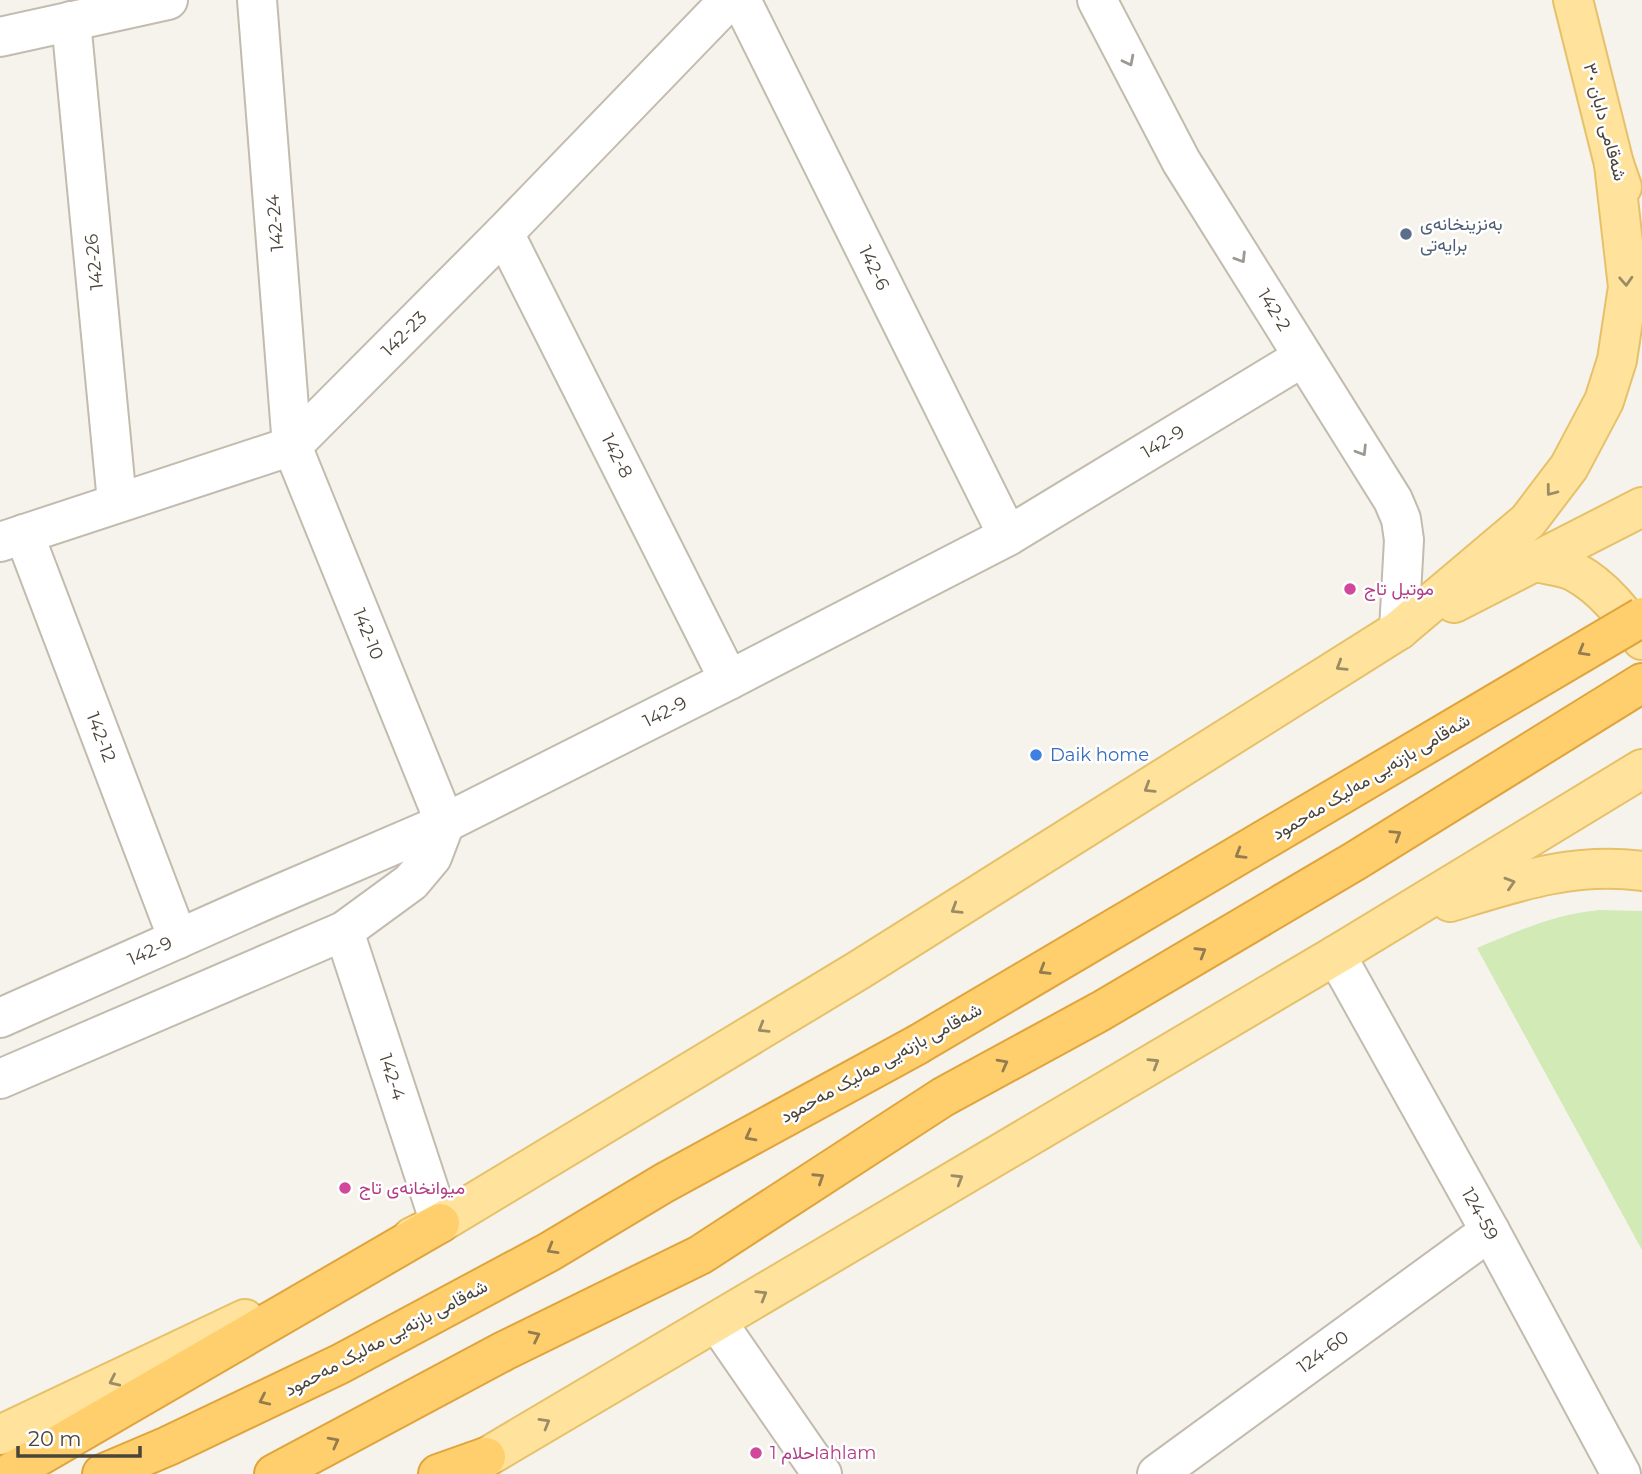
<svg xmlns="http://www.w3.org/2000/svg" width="1642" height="1474" viewBox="0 0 1642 1474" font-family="Montserrat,Vazirmatn,sans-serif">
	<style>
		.green { fill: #d2eab5 }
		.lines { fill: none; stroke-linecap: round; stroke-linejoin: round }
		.minor-casing { stroke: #c2bbae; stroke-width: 42 }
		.major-casing { stroke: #e6c16a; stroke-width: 42 }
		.highway-casing { stroke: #e0a43c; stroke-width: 42 }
		.minor { stroke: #fff; stroke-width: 38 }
		.major { stroke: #ffe39c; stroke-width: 38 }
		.highway { stroke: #ffcf6e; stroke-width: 38 }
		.highway-bridge-casing { stroke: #e0a43c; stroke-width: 42; stroke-linecap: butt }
		.highway-bridge { stroke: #ffcf6e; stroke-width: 38 }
		.oneway { stroke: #9c9892 }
		.oneway2 { stroke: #9c8c66 }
		.oneway3 { stroke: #937c4e }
		.service-dot { fill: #5c6f8a; stroke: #fff; stroke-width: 2.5 }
		.hotel-dot { fill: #d1479c; stroke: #fff; stroke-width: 2.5 }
		.shop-dot { fill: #3f7fe0; stroke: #fff; stroke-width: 2.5 }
		.labels { text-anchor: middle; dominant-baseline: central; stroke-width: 5; stroke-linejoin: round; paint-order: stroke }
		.street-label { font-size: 18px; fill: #4b4439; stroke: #fff }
		.service-label { font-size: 18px; fill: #4e5e75; stroke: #fff; text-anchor: start }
		.hotel-label { font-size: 18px; fill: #b23c85; stroke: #fff; text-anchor: start }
		.shop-label { font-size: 18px; fill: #366cbe; stroke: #fff; text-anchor: start }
	</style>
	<rect width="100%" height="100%" fill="#f6f3ec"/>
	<!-- green -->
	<path class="green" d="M1599,910L1642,911V1250L1477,948C1517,931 1556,914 1599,910Z"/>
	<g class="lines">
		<!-- minor casing -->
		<g class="minor-casing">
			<g id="minor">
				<polyline points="741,0 1008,536"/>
				<polyline points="1097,0 1181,161 1393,500 1401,519 1404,540 1399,630"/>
				<polyline points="71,21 117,502"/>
				<polyline points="0,37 168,0"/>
				<polyline points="504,233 729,680"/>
				<polyline points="24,534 178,939"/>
				<polyline points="0,542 292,446 504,233 729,0"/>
				<polyline points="344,931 440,1223"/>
				<polyline points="1336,955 1490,1231 1621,1474"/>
				<polyline points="0,1018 263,901 445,823 729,680 1008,536 1303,357"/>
				<polyline points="0,1079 344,931 411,882 432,857 445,823 292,446 257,0"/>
				<polyline points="717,1322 822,1474"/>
				<polyline points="1157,1474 1490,1231"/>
			</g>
		</g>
		<!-- major casing -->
		<g class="major-casing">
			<g id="major">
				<polyline points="1573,0 1614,164 1622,187"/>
				<path d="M1536,562C1548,565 1564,566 1575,572C1603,587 1624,614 1642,640"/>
				<polyline points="1454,603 1642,507"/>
				<path d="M1450,902C1515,882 1573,862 1642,871"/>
				<polyline points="412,1237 440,1223 859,970 1399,630 1528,521 1569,467 1604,401 1617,360 1628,287 1614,164"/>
				<polyline points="0,1435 245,1319"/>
				<polyline points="458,1474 1336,955 1642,769"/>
			</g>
		</g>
		<!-- highway casing -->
		<g class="highway-casing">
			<g id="highway">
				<polyline points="8,1474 440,1223"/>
				<polyline points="102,1474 168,1446 340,1364 549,1252 664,1183 917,1045"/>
				<polyline points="274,1474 504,1351 700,1255 943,1097 1101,1011 1355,861 1642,683"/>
				<polyline points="438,1474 486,1457"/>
			</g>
		</g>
		<!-- minor -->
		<use href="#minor" class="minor"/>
		<!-- major -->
		<use href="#major" class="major"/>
		<!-- highway -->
		<use href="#highway" class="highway"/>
		<!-- highway-bridge casing -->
		<g class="highway-bridge-casing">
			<polyline id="highway-bridge" points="917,1045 1642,617"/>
		</g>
		<!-- highway-bridge -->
		<use href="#highway-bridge" class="highway-bridge"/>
	</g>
	<!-- one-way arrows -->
	<defs><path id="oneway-chevron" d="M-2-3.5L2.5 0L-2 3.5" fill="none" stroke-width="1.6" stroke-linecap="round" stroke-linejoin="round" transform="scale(1.75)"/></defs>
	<g class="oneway">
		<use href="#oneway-chevron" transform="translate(1129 61) rotate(63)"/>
		<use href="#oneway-chevron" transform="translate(1241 258) rotate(58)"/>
		<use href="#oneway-chevron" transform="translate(1362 451) rotate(58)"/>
	</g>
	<g class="oneway2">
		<use href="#oneway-chevron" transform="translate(1626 281) rotate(87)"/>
		<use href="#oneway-chevron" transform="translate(1551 491) rotate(127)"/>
		<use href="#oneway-chevron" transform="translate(1341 666) rotate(148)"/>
		<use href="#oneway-chevron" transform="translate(1149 788) rotate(148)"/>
		<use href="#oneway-chevron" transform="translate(1510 883) rotate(-17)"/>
		<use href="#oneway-chevron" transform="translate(956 909) rotate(148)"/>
		<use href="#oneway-chevron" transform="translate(763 1028) rotate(149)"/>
		<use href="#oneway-chevron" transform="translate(1154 1063) rotate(-31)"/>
		<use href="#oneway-chevron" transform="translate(958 1179) rotate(-31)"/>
		<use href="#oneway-chevron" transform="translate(762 1295) rotate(-31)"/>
		<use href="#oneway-chevron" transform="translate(114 1381) rotate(155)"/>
		<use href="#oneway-chevron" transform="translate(545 1423) rotate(-30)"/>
	</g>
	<g class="oneway3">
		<use href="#oneway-chevron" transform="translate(1583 651) rotate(150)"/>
		<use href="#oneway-chevron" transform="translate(1396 835) rotate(-32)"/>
		<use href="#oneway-chevron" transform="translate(1240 854) rotate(149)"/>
		<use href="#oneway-chevron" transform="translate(1201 952) rotate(-31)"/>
		<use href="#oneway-chevron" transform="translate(1044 970) rotate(149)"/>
		<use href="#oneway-chevron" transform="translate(1003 1064) rotate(-28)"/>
		<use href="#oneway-chevron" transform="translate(750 1136) rotate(152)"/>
		<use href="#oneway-chevron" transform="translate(819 1178) rotate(-33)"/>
		<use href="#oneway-chevron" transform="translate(552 1249) rotate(150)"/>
		<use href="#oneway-chevron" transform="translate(535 1336) rotate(-26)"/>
		<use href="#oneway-chevron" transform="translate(264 1400) rotate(155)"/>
		<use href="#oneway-chevron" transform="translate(334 1442) rotate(-28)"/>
	</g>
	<!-- markers -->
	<circle class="service-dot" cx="1406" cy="234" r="7"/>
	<g class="hotel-dot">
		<circle cx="1350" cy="589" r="7"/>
		<circle cx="345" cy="1188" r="7"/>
		<circle cx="756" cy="1453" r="7"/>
	</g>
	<circle class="shop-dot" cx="1036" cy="755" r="7"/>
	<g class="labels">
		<!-- street labels -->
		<g class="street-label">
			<text transform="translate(1605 122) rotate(75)">شەقامی دابان ٣٠</text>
			<text transform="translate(275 223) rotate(-95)">142-24</text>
			<text transform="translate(94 262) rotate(-96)">142-26</text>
			<text transform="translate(874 268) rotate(64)">142-6</text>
			<text transform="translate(1274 310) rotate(58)">142-2</text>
			<text transform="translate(404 334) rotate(-45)">142-23</text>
			<text transform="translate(1163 442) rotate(-31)">142-9</text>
			<text transform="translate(617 456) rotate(63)">142-8</text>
			<text transform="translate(368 634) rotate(68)">142-10</text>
			<text transform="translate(665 712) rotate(-27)">142-9</text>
			<text transform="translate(101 737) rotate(69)">142-12</text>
			<text transform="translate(1371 777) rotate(-31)">شەقامی بازنەیی مەلیک مەحمود</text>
			<text transform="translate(150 951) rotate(-24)">142-9</text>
			<text transform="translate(881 1063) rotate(-29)">شەقامی بازنەیی مەلیک مەحمود</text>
			<text transform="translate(392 1077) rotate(72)">142-4</text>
			<text transform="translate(1480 1214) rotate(61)">124-59</text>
			<text transform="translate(386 1338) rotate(-28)">شەقامی بازنەیی مەلیک مەحمود</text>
			<text transform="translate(1323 1352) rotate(-36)">124-60</text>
		</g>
		<!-- service labels -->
		<g class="service-label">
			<text x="1420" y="224">بەنزینخانەی<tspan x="1420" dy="21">برایەتی</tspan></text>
		</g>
		<!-- hotel labels -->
		<g class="hotel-label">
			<text x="1364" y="589">موتيل تاج</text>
			<text x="359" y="1188">میوانخانەی تاج</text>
			<text x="770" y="1453">احلام 1ahlam</text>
		</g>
		<!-- shop labels -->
		<g class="shop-label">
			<text x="1050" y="755">Daik home</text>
		</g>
	</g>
	<!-- scale -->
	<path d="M18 1446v10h122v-10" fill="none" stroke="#4b4439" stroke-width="3.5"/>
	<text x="28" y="1446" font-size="21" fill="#4b4439" stroke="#ffffff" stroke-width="5" paint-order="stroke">20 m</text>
</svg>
